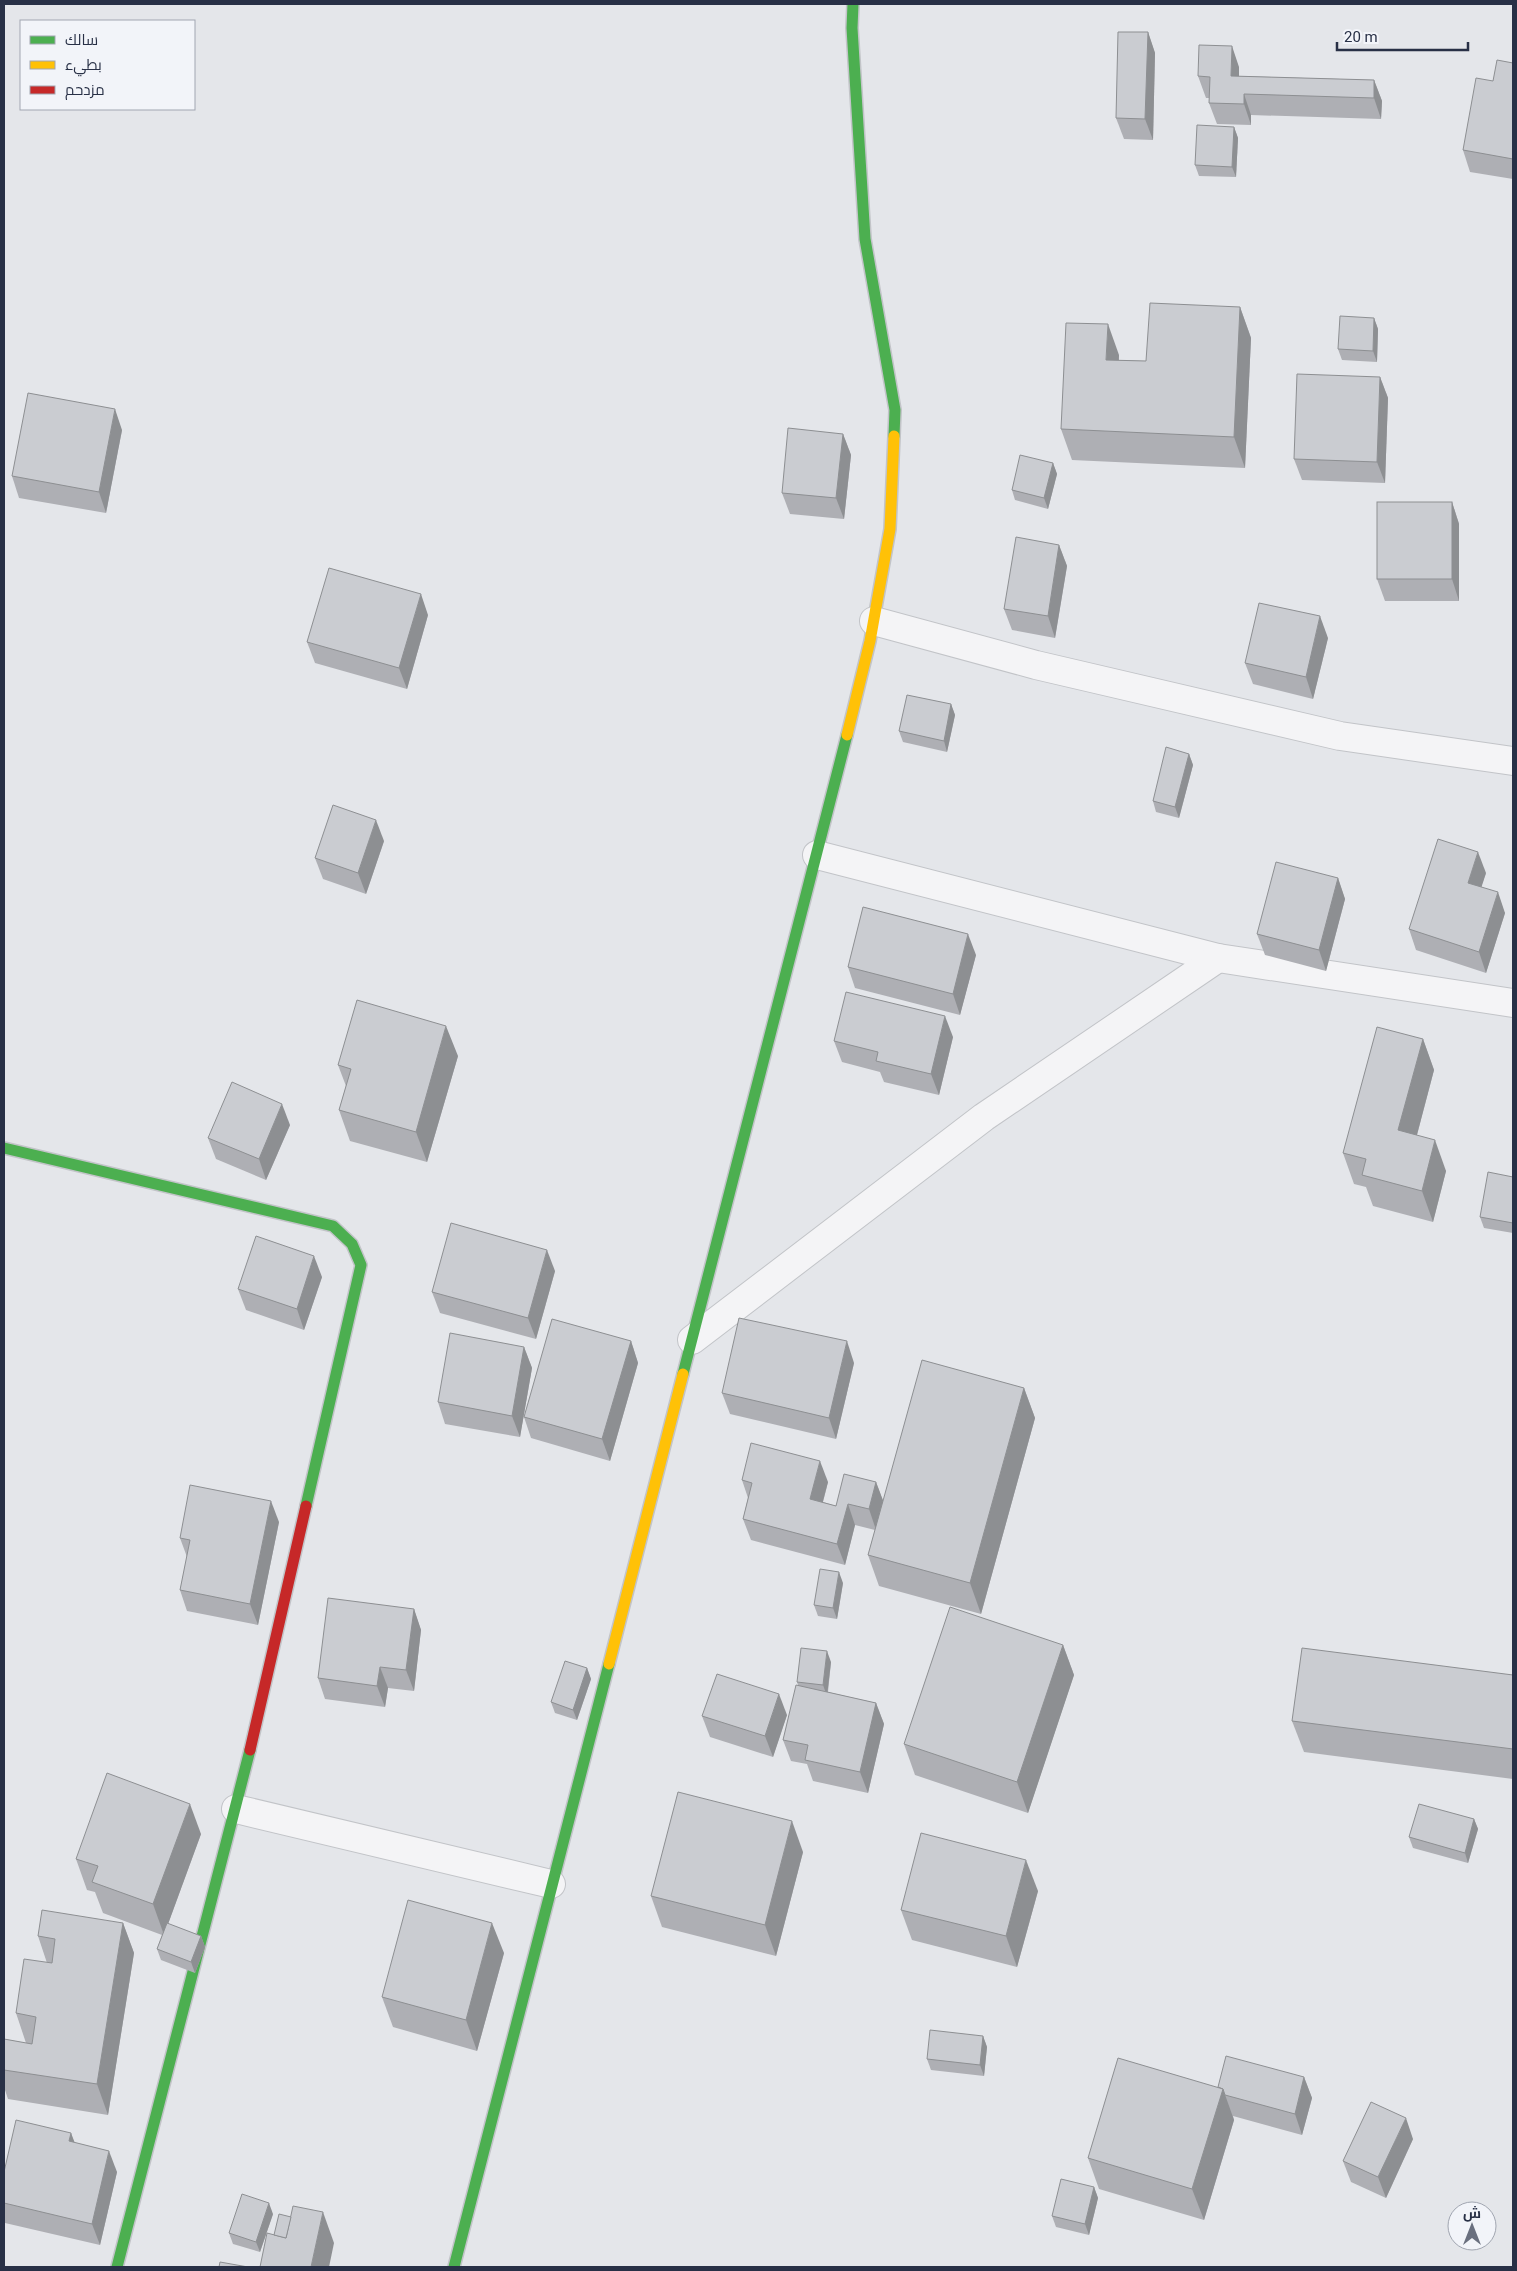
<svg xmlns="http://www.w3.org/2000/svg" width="1517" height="2271" viewBox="0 0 1517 2271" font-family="Roboto,Cairo,sans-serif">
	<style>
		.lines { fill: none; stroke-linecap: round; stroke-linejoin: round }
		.street-casing { stroke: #c2c4c8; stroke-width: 30 }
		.fast-casing { stroke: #c2c4c8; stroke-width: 14 }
		.slow-casing { stroke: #c2c4c8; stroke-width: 14 }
		.jam-casing { stroke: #c2c4c8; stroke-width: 14 }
		.street { stroke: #f4f4f6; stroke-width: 28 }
		.fast { stroke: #4caf50; stroke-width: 11 }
		.slow { stroke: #ffc107; stroke-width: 11 }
		.jam { stroke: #c62828; stroke-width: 11 }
		.wall { fill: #aeafb4 }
		.shaded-wall { fill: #8d8f92 }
		.building { fill: #caccd1; stroke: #8d8f92 }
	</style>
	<rect width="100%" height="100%" fill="#e4e6ea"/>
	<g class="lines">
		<!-- street casing -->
		<g class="street-casing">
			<g id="street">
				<polyline points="874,621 1036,665 1340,736 1513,761"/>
				<polyline points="817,855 1218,958 1513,1003"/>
				<polyline points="692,1340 984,1117 1218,958"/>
				<polyline points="236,1809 551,1884"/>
			</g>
		</g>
		<!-- fast casing -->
		<g class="fast-casing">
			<g id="fast">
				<polyline points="853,4 852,28 865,239 895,410 894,436"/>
				<polyline points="4,1148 333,1226 352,1244 361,1265 306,1506"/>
				<polyline points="683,1374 847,735"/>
				<polyline points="117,2267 250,1750"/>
				<polyline points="454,2267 609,1664"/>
			</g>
		</g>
		<!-- slow casing -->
		<g class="slow-casing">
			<g id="slow">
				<polyline points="847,735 870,641 890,529 894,436"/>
				<polyline points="609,1664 683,1374"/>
			</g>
		</g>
		<!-- jam casing -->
		<g class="jam-casing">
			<polyline id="jam" points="250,1750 306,1506"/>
		</g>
		<!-- street -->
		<use href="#street" class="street"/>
		<!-- fast -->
		<use href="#fast" class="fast"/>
		<!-- slow -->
		<use href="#slow" class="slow"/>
		<!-- jam -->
		<use href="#jam" class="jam"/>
	</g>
	<!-- wall -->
	<g class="wall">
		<polygon points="1148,32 1155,53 1153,140 1124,139 1116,118"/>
		<polygon points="1513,63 1513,179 1470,172 1463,150 1493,81"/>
		<polygon points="1239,67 1239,76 1374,80 1382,101 1381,119 1251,115 1251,125 1217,124 1209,103 1209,98 1206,98 1198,76"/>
		<polygon points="1234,127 1238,138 1236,177 1199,176 1195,165"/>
		<polygon points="1240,307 1251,338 1245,468 1072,460 1061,429 1119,355 1119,360 1146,361"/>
		<polygon points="1374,318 1378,329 1377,362 1342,360 1338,349"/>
		<polygon points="1380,377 1388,398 1385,483 1302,480 1294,459"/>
		<polygon points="122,430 106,513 19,498 12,476"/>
		<polygon points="843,434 851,455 844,519 790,514 782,493"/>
		<polygon points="1053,463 1057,474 1048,509 1015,500 1012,490"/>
		<polygon points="1452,502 1459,524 1459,601 1385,601 1377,579"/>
		<polygon points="1059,545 1067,566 1055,638 1012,630 1004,609"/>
		<polygon points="428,615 407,689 315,663 307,642"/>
		<polygon points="1328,638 1313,699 1253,684 1245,663"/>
		<polygon points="951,704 955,715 947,752 903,742 899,731"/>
		<polygon points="1189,754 1193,765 1179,818 1156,812 1153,801"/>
		<polygon points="384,841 366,894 323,879 315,858"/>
		<polygon points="1486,873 1481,887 1505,913 1486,973 1416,950 1409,929"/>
		<polygon points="1338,878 1345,899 1326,971 1265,955 1257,934"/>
		<polygon points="976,955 960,1015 855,988 848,967"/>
		<polygon points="953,1037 939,1095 884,1082 880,1072 842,1062 834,1041"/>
		<polygon points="1423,1039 1434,1070 1417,1135 1446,1171 1433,1222 1373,1206 1366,1187 1354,1184 1343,1153"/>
		<polygon points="458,1056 427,1162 350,1141 339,1110 346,1086 338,1065"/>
		<polygon points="290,1125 266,1180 216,1159 208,1138"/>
		<polygon points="1513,1177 1513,1233 1484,1228 1480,1217"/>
		<polygon points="555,1271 536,1339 440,1313 432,1292"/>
		<polygon points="322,1277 304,1330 246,1310 238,1289"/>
		<polygon points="631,1341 638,1363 610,1461 531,1438 524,1417"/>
		<polygon points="524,1347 532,1368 520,1437 445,1424 438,1402"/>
		<polygon points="854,1363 836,1439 730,1414 722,1393"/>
		<polygon points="1024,1388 1035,1418 981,1614 879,1586 868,1555 875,1530 855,1525 845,1565 751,1540 743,1519 748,1498 742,1480 828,1482 823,1502 836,1506 876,1482 883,1501"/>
		<polygon points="279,1522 258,1625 187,1611 180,1590 187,1557 180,1538"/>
		<polygon points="843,1583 837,1619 818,1616 814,1605"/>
		<polygon points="414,1609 421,1630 414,1691 388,1688 385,1707 325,1699 318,1678"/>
		<polygon points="1063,1645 1074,1675 1028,1813 915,1775 904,1744"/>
		<polygon points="831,1662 828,1692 876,1703 884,1724 868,1793 813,1781 807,1764 791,1761 783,1740 798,1685 797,1682"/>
		<polygon points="587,1668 591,1679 577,1720 555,1713 551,1702"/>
		<polygon points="1513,1675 1513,1779 1304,1752 1292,1721"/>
		<polygon points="787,1715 773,1757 710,1737 702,1716"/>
		<polygon points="1474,1819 1478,1829 1468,1863 1413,1848 1409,1837"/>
		<polygon points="201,1834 168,1924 201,1936 205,1947 195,1973 161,1960 157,1949 162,1935 103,1913 95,1892 87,1890 76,1859"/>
		<polygon points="803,1852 776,1956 662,1927 651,1896"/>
		<polygon points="1038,1891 1017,1967 912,1940 901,1910"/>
		<polygon points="123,1923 134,1953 108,2115 8,2099 4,2087 4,2039 26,2043 16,2013 47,1963 38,1936"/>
		<polygon points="504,1953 477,2051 393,2027 382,1997"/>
		<polygon points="983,2036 987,2047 984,2076 931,2070 927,2059"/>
		<polygon points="1304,2077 1312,2098 1302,2135 1233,2116 1234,2120 1204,2220 1099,2189 1088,2158 1218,2087"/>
		<polygon points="71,2133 74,2142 117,2172 100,2245 5,2223 4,2220 4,2172"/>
		<polygon points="1413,2139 1386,2198 1351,2182 1343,2161"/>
		<polygon points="1094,2187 1098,2198 1089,2235 1056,2227 1052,2216"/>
		<polygon points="273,2214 260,2252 233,2244 229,2233"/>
	</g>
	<!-- shaded-wall -->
	<g class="shaded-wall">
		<polygon points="1148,32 1155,53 1153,140 1145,119"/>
		<polygon points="1232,46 1239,67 1239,97 1231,76"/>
		<polygon points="1374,80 1382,101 1381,119 1374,98"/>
		<polygon points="1244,94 1251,115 1251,125 1244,104"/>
		<polygon points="1234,127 1238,138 1236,177 1232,167"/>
		<polygon points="1240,307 1251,338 1245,468 1234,437"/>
		<polygon points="1374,318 1378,329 1377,362 1373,351"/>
		<polygon points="1108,324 1119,355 1117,391 1106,360"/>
		<polygon points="1380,377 1388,398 1385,483 1377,462"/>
		<polygon points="115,409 122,430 106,513 99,492"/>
		<polygon points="843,434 851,455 844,519 836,498"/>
		<polygon points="1053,463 1057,474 1048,509 1044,498"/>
		<polygon points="1452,502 1459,524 1459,601 1452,579"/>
		<polygon points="1059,545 1067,566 1055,638 1048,616"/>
		<polygon points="421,594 428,615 407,689 399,668"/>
		<polygon points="1320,616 1328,638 1313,699 1306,677"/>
		<polygon points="951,704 955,715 947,752 944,741"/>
		<polygon points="1189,754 1193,765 1179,818 1175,807"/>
		<polygon points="376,820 384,841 366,894 358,873"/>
		<polygon points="1478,852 1486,873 1476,904 1468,883"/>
		<polygon points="1338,878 1345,899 1326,971 1319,950"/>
		<polygon points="1498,892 1505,913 1486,973 1479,952"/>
		<polygon points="968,934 976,955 960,1015 953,994"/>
		<polygon points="945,1016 953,1037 939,1095 931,1074"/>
		<polygon points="446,1026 458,1056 427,1162 416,1132"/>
		<polygon points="1423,1039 1434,1070 1410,1161 1398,1130"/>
		<polygon points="282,1104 290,1125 266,1180 259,1159"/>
		<polygon points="1435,1140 1446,1171 1433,1222 1422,1191"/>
		<polygon points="547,1250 555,1271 536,1339 528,1318"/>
		<polygon points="314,1256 322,1277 304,1330 297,1309"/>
		<polygon points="631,1341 638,1363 610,1461 602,1439"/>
		<polygon points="847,1341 854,1363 836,1439 829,1418"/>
		<polygon points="524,1347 532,1368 520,1437 512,1416"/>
		<polygon points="1024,1388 1035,1418 981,1614 970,1583"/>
		<polygon points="820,1461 828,1482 818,1520 810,1499"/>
		<polygon points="876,1482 884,1503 876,1530 869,1509"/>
		<polygon points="271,1501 279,1522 258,1625 250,1604"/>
		<polygon points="848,1504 855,1525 845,1565 837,1544"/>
		<polygon points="839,1572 843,1583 837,1619 833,1608"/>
		<polygon points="414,1609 421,1630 414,1691 406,1670"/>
		<polygon points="1063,1645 1074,1675 1028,1813 1017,1782"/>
		<polygon points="827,1651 831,1662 827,1696 823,1685"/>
		<polygon points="380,1667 388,1688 385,1707 377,1686"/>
		<polygon points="587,1668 591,1679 577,1720 573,1710"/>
		<polygon points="779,1694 787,1715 773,1757 765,1736"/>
		<polygon points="876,1703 884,1724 868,1793 860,1772"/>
		<polygon points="190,1804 201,1834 164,1935 153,1904"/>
		<polygon points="1474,1819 1478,1829 1468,1863 1465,1853"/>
		<polygon points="792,1821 803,1852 776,1956 765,1925"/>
		<polygon points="1026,1860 1038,1891 1017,1967 1006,1936"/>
		<polygon points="123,1923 134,1953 108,2115 97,2084"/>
		<polygon points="492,1923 504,1953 477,2051 466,2020"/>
		<polygon points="201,1936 205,1947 195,1973 191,1962"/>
		<polygon points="983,2036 987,2047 984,2076 980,2065"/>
		<polygon points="1304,2077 1312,2098 1302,2135 1295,2114"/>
		<polygon points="1223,2089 1234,2120 1204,2220 1192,2189"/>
		<polygon points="1406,2118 1413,2139 1386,2198 1378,2177"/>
		<polygon points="71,2133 79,2154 69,2141"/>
		<polygon points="109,2151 117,2172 100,2245 92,2224"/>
		<polygon points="1094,2187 1098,2198 1089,2235 1085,2224"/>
		<polygon points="269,2203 273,2214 260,2252 256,2242"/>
		<polygon points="323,2212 334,2243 329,2267 311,2267"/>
	</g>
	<!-- building -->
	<g class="building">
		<polygon points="1118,32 1148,32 1145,119 1116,118"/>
		<polygon points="1199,45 1232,46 1231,76 1374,80 1374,98 1244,94 1244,104 1209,103 1210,77 1198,76"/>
		<polygon points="1497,60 1513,63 1513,159 1463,150 1476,78 1493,81"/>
		<polygon points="1197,125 1234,127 1232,167 1195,165"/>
		<polygon points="1150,303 1240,307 1234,437 1061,429 1066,323 1108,324 1106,360 1146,361"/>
		<polygon points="1340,316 1374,318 1373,351 1338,349"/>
		<polygon points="1297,374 1380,377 1377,462 1294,459"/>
		<polygon points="28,393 115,409 99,492 12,476"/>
		<polygon points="788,428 843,434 836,498 782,493"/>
		<polygon points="1020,455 1053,463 1044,498 1012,490"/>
		<rect x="1377" y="502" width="75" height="77"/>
		<polygon points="1016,537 1059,545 1048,616 1004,609"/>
		<polygon points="329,568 421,594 399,668 307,642"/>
		<polygon points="1259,603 1320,616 1306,677 1245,663"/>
		<polygon points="907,695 951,704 944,741 899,731"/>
		<polygon points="1166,747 1189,754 1175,807 1153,801"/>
		<polygon points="333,805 376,820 358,873 315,858"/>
		<polygon points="1438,839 1478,852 1468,883 1498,892 1479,952 1409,929"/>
		<polygon points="1276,862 1338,878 1319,950 1257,934"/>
		<polygon points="863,907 968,934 953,994 848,967"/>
		<polygon points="846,992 945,1016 931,1074 876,1061 878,1052 834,1041"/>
		<polygon points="357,1000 446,1026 416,1132 339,1110 351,1069 338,1065"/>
		<polygon points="1377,1027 1423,1039 1398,1130 1435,1140 1422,1191 1362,1175 1366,1159 1343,1153"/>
		<polygon points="232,1082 282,1104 259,1159 208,1138"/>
		<polygon points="1488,1172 1513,1177 1513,1223 1480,1217"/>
		<polygon points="451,1223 547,1250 528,1318 432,1292"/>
		<polygon points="256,1236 314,1256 297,1309 238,1289"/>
		<polygon points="739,1318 847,1341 829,1418 722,1393"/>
		<polygon points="552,1319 631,1341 602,1439 524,1417"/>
		<polygon points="450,1333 524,1347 512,1416 438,1402"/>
		<polygon points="922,1360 1024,1388 970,1583 868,1555"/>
		<polygon points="751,1443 820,1461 810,1499 836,1506 844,1474 876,1482 869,1509 848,1504 837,1544 743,1519 752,1483 742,1480"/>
		<polygon points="190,1485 271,1501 250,1604 180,1590 190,1540 180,1538"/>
		<polygon points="820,1569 839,1572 833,1608 814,1605"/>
		<polygon points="328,1598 414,1609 406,1670 380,1667 377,1686 318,1678"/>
		<polygon points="950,1607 1063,1645 1017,1782 904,1744"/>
		<polygon points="801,1648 827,1651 823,1685 797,1682"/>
		<polygon points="1302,1648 1513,1675 1513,1749 1292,1721"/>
		<polygon points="565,1661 587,1668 573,1710 551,1702"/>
		<polygon points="717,1674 779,1694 765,1736 702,1716"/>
		<polygon points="796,1685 876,1703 860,1772 805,1760 808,1745 783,1740"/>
		<polygon points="107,1773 190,1804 153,1904 92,1882 98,1866 76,1859"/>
		<polygon points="678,1792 792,1821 765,1925 651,1896"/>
		<polygon points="1419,1804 1474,1819 1465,1853 1409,1837"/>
		<polygon points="921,1833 1026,1860 1006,1936 901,1910"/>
		<polygon points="408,1900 492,1923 466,2020 382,1997"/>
		<polygon points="42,1910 123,1923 97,2084 4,2070 4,2039 32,2044 36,2017 16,2013 24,1959 52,1963 55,1939 38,1936"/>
		<polygon points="167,1923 201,1936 191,1962 157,1949"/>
		<polygon points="930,2030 983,2036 980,2065 927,2059"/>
		<polygon points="1226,2056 1304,2077 1295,2114 1225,2095 1223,2089 1218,2087"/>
		<polygon points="1118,2058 1223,2089 1192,2189 1088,2158"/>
		<polygon points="1371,2102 1406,2118 1378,2177 1343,2161"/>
		<polygon points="16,2120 71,2133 69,2141 109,2151 92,2224 4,2203 4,2172"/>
		<polygon points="1061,2179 1094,2187 1085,2224 1052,2216"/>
		<polygon points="242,2194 269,2203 256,2242 229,2233"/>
		<polygon points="293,2206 323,2212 311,2267 260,2267 267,2233 286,2238"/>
		<polygon points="279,2214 291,2217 286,2238 274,2235"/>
		<polygon points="220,2262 248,2267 219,2267"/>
	</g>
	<!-- border -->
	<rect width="1517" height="2271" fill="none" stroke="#283046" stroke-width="10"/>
	<!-- legend -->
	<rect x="20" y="20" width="175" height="90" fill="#f2f4f9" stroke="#a1a6b1"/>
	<rect x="30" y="36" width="25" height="8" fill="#4caf50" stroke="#a1a6b1"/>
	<text x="65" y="45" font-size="15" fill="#283046">سالك</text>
	<rect x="30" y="61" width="25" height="8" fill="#ffc107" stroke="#a1a6b1"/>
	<text x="65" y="70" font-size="15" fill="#283046">بطيء</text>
	<rect x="30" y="86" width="25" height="8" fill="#c62828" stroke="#a1a6b1"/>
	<text x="65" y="95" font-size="15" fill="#283046">مزدحم</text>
	<!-- north arrow -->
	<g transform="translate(1472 2226)"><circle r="24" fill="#f2f4f9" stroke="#a1a6b1"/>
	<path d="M0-4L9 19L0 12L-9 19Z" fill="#6a707f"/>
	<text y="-8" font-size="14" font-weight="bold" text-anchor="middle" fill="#283046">ش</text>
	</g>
	<!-- scale -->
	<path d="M1337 42v8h131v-8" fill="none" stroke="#283046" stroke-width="2.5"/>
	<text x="1344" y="42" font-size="15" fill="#283046" stroke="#f2f4f9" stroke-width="4" paint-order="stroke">20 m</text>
</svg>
